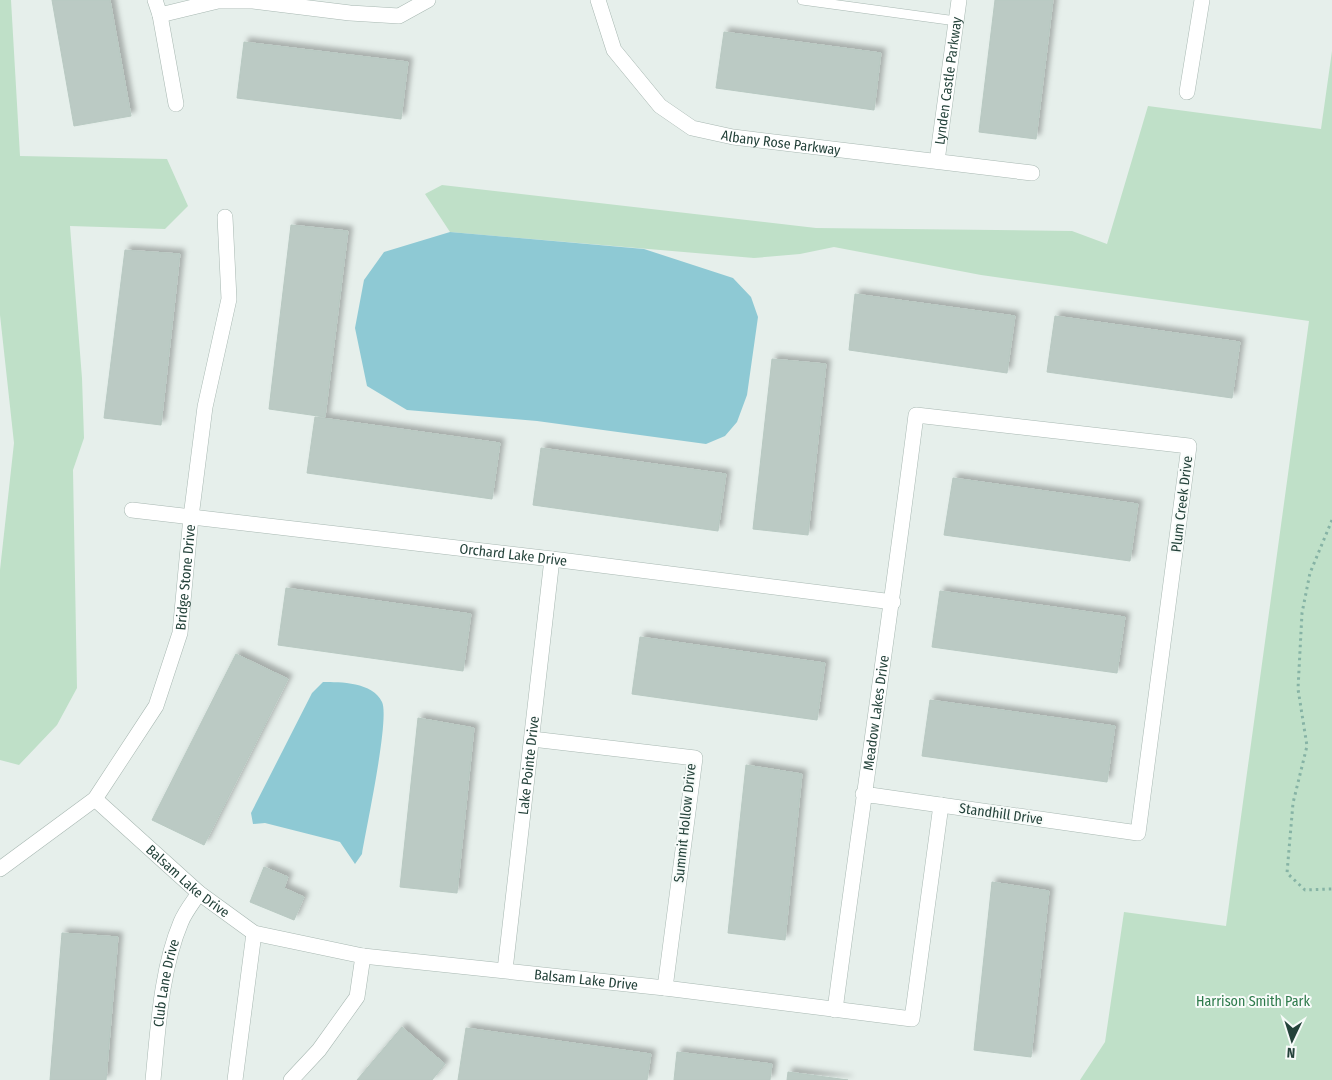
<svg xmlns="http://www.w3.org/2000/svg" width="1332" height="1080" viewBox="0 0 1332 1080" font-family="'Fira Sans Condensed',sans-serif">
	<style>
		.green { fill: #bfe0c8 }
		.water { fill: #8ec9d4 }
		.building { fill: #bbcac4; stroke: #b8c9c2; filter: url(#shadow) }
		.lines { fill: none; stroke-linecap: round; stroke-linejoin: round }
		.lane-casing { stroke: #a8b8b2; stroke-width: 10 }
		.street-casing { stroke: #a8b8b2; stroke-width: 16 }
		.path { stroke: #86b3a5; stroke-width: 3; stroke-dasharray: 2.5 4; stroke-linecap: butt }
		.lane { stroke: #fff; stroke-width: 9 }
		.street { stroke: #fff; stroke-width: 15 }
		.labels { text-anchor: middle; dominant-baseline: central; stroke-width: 4; stroke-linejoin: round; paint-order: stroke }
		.street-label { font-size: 14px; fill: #24423a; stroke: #f7fbf9 }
		.park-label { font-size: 14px; fill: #2d7a4b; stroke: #f7fbf9 }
	</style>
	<defs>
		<filter id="shadow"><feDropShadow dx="4.5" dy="-4.5" stdDeviation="2.5" flood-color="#0004"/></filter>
	</defs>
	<rect width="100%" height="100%" fill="#e6efeb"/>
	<!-- green -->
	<g class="green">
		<polygon points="0,0 11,0 20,156 167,159 188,206 165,229 70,226 82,378 84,438 73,470 77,688 57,725 19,765 0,760 0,570 14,443 0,315"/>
		<polygon points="1332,51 1332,1080 1080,1080 1105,1042 1124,912 1226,926 1309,321 981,275 834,247 800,254 754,258 450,232 425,194 442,185 816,228 1072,231 1107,244 1148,106 1321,129"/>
	</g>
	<!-- water -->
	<g class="water">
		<polygon points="450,232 644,249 733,278 751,297 758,317 747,395 737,422 725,436 706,444 537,421 407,410 367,386 355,328 364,280 384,252"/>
		<path d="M323,682C340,682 373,682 382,702C390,718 366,829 362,854L355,864L340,842L265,823L253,824L251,813L312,693Z"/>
	</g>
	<!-- building -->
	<g class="building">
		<polygon points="52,0 110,0 131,116 74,126"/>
		<polygon points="995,0 1053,0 1036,139 979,132"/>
		<polygon points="724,32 881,53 874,110 716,88"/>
		<polygon points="244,42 408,62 401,119 237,98"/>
		<polygon points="291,225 348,231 325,417 269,409"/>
		<polygon points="125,250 180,254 161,425 104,418"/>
		<polygon points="855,294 1015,316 1007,373 849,350"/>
		<polygon points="1055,316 1240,342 1232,398 1047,372"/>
		<polygon points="772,359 826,364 808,535 753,529"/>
		<polygon points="315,417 500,443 492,499 307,473"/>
		<polygon points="541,448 726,474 718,531 533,505"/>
		<polygon points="953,478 1138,504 1130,561 944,535"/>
		<polygon points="286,588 471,614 463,671 278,645"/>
		<polygon points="940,591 1125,617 1117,673 932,647"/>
		<polygon points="640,637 825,663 817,720 632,694"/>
		<polygon points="236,654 288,679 204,845 152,820"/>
		<polygon points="930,700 1115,726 1107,782 922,756"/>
		<polygon points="418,718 474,728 457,893 400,887"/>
		<polygon points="746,765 802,774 785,940 728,933"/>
		<polygon points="264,867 288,877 284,888 304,897 294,920 250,902"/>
		<polygon points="992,882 1049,891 1031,1057 974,1050"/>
		<polygon points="62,933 118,937 106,1080 50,1080"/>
		<polygon points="402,1027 445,1064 432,1080 357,1080"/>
		<polygon points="466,1028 651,1054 647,1080 458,1080"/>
		<polygon points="677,1052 772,1064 770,1080 674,1080"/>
		<polygon points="788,1072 848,1080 787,1080"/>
	</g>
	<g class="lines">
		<!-- lane casing -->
		<g class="lane-casing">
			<polyline id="lane" points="802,0 956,21"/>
		</g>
		<!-- street casing -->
		<g class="street-casing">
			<g id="street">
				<polyline points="155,0 160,15 176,104"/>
				<path id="s1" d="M598,0L614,50L660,106L692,128L733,137L1032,173"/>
				<polyline points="160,15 218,1 253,1 350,13 399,16 428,0"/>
				<polyline points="1187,92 1202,0"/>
				<path id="s2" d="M937,161L959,0"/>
				<path id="s3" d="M132,510L552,559L893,602"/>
				<polyline points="532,739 695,758 665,988"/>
				<path id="s4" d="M95,799L199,893L254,933L363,956L665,988L912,1019L941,805"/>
				<path id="s5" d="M0,869L95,799L156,706L180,633L191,517L205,407L229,299L225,217"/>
				<path id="s6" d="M505,970L552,559"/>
				<path id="s7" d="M835,1010C861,812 891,614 916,415L1189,446L1138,833L863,794"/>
				<path id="s8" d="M153,1080C158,1030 161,969 181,922C185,912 193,902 199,893"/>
				<polyline points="235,1080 254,933"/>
				<polyline points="291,1080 319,1050 357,997 363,956"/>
			</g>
		</g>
		<!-- path -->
		<polyline class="path" points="1332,520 1310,573 1302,613 1298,689 1307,746 1293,803 1287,873 1305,890 1332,889"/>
		<!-- lane -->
		<use href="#lane" class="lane"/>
		<!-- street -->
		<use href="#street" class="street"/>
	</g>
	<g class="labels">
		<!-- street labels -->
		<g class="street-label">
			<text stroke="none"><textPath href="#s2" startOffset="81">Lynden Castle Parkway</textPath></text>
			<text stroke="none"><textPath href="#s1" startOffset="254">Albany Rose Parkway</textPath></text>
			<text transform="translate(1182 504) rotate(-83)">Plum Creek Drive</text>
			<text stroke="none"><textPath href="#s3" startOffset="384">Orchard Lake Drive</textPath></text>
			<text stroke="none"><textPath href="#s5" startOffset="362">Bridge Stone Drive</textPath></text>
			<text stroke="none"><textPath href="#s7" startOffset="300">Meadow Lakes Drive</textPath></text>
			<text stroke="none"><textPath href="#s6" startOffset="206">Lake Pointe Drive</textPath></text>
			<text transform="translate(1001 814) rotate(8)">Standhill Drive</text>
			<text transform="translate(685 823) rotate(-84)">Summit Hollow Drive</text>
			<text stroke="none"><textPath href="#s4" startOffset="124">Balsam Lake Drive</textPath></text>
			<text stroke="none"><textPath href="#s4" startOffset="544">Balsam Lake Drive</textPath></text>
			<text stroke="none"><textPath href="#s8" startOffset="98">Club Lane Drive</textPath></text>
		</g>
		<!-- park labels -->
		<g class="park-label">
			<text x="1253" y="1001">Harrison Smith Park</text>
		</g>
	</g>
	<!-- north arrow -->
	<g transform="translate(1292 1040) rotate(184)" stroke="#f7fbf9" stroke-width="4" paint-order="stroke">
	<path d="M0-4L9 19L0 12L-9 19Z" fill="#24423a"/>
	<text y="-8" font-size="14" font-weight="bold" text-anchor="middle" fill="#24423a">N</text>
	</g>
</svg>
